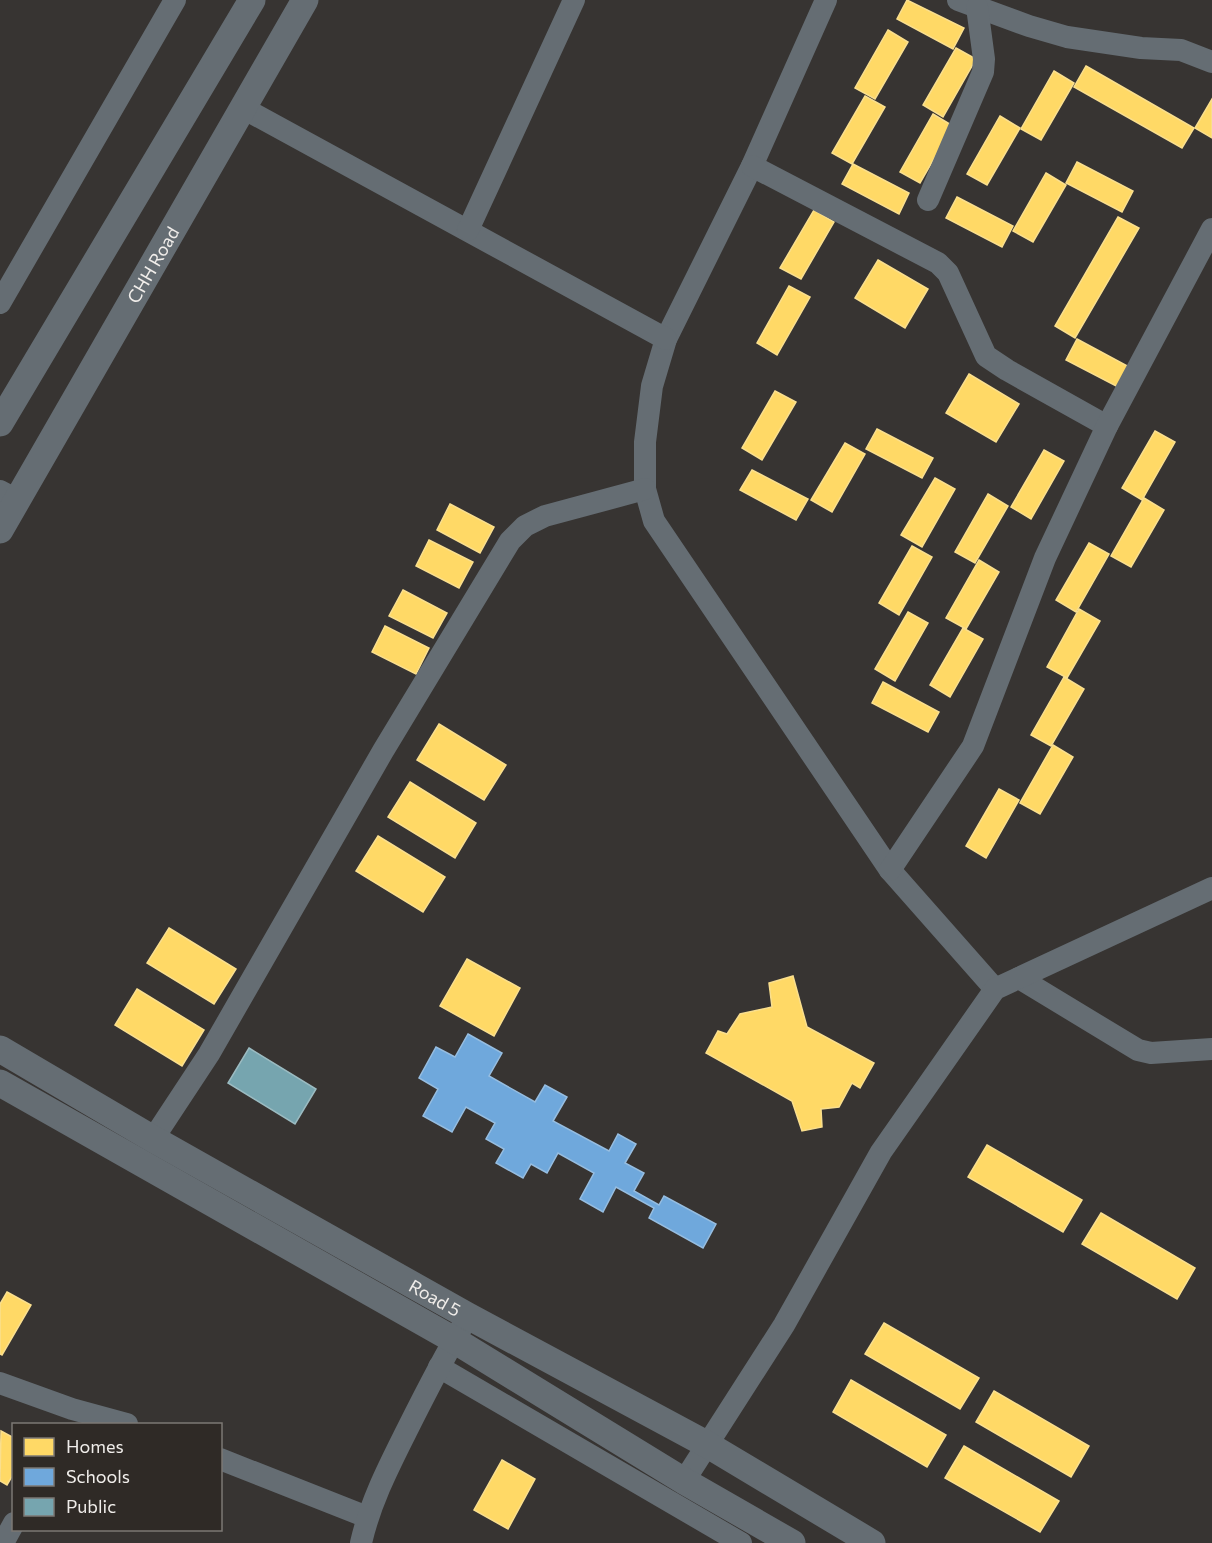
<svg xmlns="http://www.w3.org/2000/svg" width="1212" height="1543" viewBox="0 0 1212 1543" font-family="Commissioner,sans-serif">
	<style>
		.homes { fill: #ffd966; stroke: #fadf8e; stroke-width: 1.5 }
		.schools { fill: #6fa8dc; stroke: #96bde0; stroke-width: 1.5 }
		.public { fill: #76a5af; stroke: #9bbbc1; stroke-width: 1.5 }
		.lines { fill: none; stroke-linecap: round; stroke-linejoin: round }
		.minor { stroke: #656d73; stroke-width: 22 }
		.tertiary { stroke: #656d73; stroke-width: 27 }
		.labels { text-anchor: middle; dominant-baseline: central; stroke-width: 6; stroke-linejoin: round; paint-order: stroke }
		.street-label { font-size: 18px; fill: #f0edea; stroke: #2f2a26 }
	</style>
	<rect width="100%" height="100%" fill="#373432"/>
	<!-- homes -->
	<g class="homes">
		<polygon points="907,0 964,28 953,49 897,19"/>
		<polygon points="888,30 908,42 875,99 855,88"/>
		<polygon points="956,48 976,59 943,117 923,105"/>
		<polygon points="1086,66 1194,128 1182,148 1074,87"/>
		<polygon points="1054,71 1074,83 1041,140 1021,129"/>
		<polygon points="865,96 885,107 852,164 832,153"/>
		<polygon points="1212,99 1212,138 1195,128"/>
		<polygon points="933,114 953,126 920,183 900,172"/>
		<polygon points="1000,116 1020,128 987,185 967,174"/>
		<polygon points="1077,162 1133,191 1122,212 1066,183"/>
		<polygon points="853,164 909,193 899,214 842,184"/>
		<polygon points="1046,173 1066,185 1033,242 1013,231"/>
		<polygon points="957,197 1013,226 1002,247 946,218"/>
		<polygon points="814,210 834,222 801,279 780,268"/>
		<polygon points="1118,217 1139,228 1075,338 1055,326"/>
		<polygon points="878,260 928,289 905,328 855,298"/>
		<polygon points="789,286 810,297 777,355 757,343"/>
		<polygon points="1077,339 1133,369 1122,389 1066,360"/>
		<polygon points="969,374 1019,404 996,442 946,413"/>
		<polygon points="775,391 796,402 762,460 742,448"/>
		<polygon points="877,429 933,458 922,478 866,449"/>
		<polygon points="1155,431 1175,442 1142,500 1122,488"/>
		<polygon points="845,443 865,454 832,512 811,500"/>
		<polygon points="1044,450 1064,461 1031,519 1011,507"/>
		<polygon points="752,470 808,499 796,520 740,490"/>
		<polygon points="935,478 955,489 922,547 901,535"/>
		<polygon points="988,494 1008,506 975,563 955,552"/>
		<polygon points="1144,498 1164,510 1131,567 1111,556"/>
		<polygon points="450,504 494,527 480,553 437,530"/>
		<polygon points="429,540 473,562 459,588 416,566"/>
		<polygon points="1089,543 1109,554 1076,612 1056,600"/>
		<polygon points="912,546 932,557 899,615 879,603"/>
		<polygon points="979,560 999,572 966,629 946,618"/>
		<polygon points="403,590 447,613 433,638 389,616"/>
		<polygon points="1079,609 1100,621 1067,678 1047,667"/>
		<polygon points="908,612 928,623 895,681 875,669"/>
		<polygon points="385,626 429,648 416,674 372,652"/>
		<polygon points="963,628 983,639 950,697 930,685"/>
		<polygon points="1064,677 1084,689 1051,746 1031,735"/>
		<polygon points="883,682 939,712 928,732 872,703"/>
		<polygon points="439,724 506,765 484,800 417,760"/>
		<polygon points="1053,745 1073,757 1040,814 1020,803"/>
		<polygon points="410,782 476,823 455,858 388,817"/>
		<polygon points="999,789 1019,800 986,858 966,846"/>
		<polygon points="378,836 445,877 423,912 356,871"/>
		<polygon points="169,928 236,969 214,1004 147,963"/>
		<polygon points="467,959 520,988 494,1036 440,1006"/>
		<polygon points="793,976 807,1027 874,1063 860,1088 852,1083 839,1107 821,1109 822,1127 802,1131 792,1101 706,1053 718,1031 727,1034 740,1014 772,1007 769,983"/>
		<polygon points="137,989 204,1030 182,1066 115,1025"/>
		<polygon points="987,1145 1082,1200 1063,1232 968,1177"/>
		<polygon points="1101,1213 1195,1268 1177,1299 1082,1244"/>
		<polygon points="7,1292 31,1305 2,1355 0,1354 0,1304"/>
		<polygon points="884,1323 979,1378 960,1409 865,1354"/>
		<polygon points="851,1380 946,1435 927,1467 833,1412"/>
		<polygon points="994,1391 1089,1446 1071,1477 976,1422"/>
		<polygon points="1,1431 14,1438 14,1473 7,1485 0,1481"/>
		<polygon points="964,1446 1059,1501 1040,1532 945,1478"/>
		<polygon points="502,1460 535,1479 508,1529 474,1510"/>
	</g>
	<!-- schools -->
	<polygon class="schools" points="468,1034 502,1053 489,1076 535,1102 545,1085 567,1097 553,1121 609,1151 618,1134 636,1144 625,1163 644,1173 634,1191 659,1205 664,1196 716,1224 703,1248 649,1218 654,1208 616,1187 603,1212 580,1199 594,1173 558,1153 547,1173 531,1164 523,1178 496,1163 504,1149 486,1139 495,1123 466,1107 452,1132 423,1116 438,1089 419,1078 436,1047 455,1057"/>
	<!-- public -->
	<polygon class="public" points="249,1048 316,1089 295,1124 228,1083"/>
	<g class="lines">
		<!-- minor -->
		<g class="minor">
			<polyline points="826,0 752,166 666,339 652,386 645,442 645,489 654,521 890,870 995,989"/>
			<polyline points="958,0 1029,26 1067,37 1141,48 1181,50 1212,62"/>
			<polyline points="243,108 666,339"/>
			<polyline points="752,166 938,263 948,273 986,356 1007,370 1107,426"/>
			<polyline points="928,200 983,72 984,59 977,7"/>
			<polyline points="468,230 574,0"/>
			<polyline points="0,303 175,0"/>
			<polyline points="0,491 17,500"/>
			<polyline points="890,870 973,746 1045,558 1107,426 1212,229"/>
			<polyline points="1019,978 1138,1050 1151,1053 1212,1049"/>
			<polyline points="153,1139 209,1054 383,751 510,541 525,526 545,516 645,489"/>
			<polyline points="439,1367 741,1543"/>
			<polyline points="0,1383 72,1409 127,1424"/>
			<polyline points="220,1459 367,1517"/>
			<polyline points="684,1481 784,1325 881,1152 995,989 1212,888"/>
			<polyline points="3,1543 14,1523"/>
			<path d="M361,1543C370,1503 388,1468 406,1432C424,1396 442,1360 463,1325"/>
		</g>
		<!-- tertiary -->
		<g class="tertiary">
			<polyline points="0,423 252,0"/>
			<path id="s1" d="M0,530L305,0"/>
			<path id="s2" d="M0,1049L153,1139L468,1316L708,1445L872,1543"/>
			<polyline points="0,1083 454,1340 684,1481 792,1543"/>
		</g>
	</g>
	<g class="labels">
		<!-- street labels -->
		<g class="street-label">
			<text stroke="none"><textPath href="#s1" startOffset="306">CHH Road</textPath></text>
			<text stroke="none"><textPath href="#s2" startOffset="501">Road 5</textPath></text>
		</g>
	</g>
	<!-- legend -->
	<rect x="12" y="1423" width="210" height="108" fill="#2f2a26" stroke="#7c7874" stroke-width="1.5"/>
	<rect x="24" y="1438" width="30" height="18" fill="#ffd966" stroke="#7c7874" stroke-width="1.5"/>
	<text x="66" y="1453" font-size="18" fill="#f0edea">Homes</text>
	<rect x="24" y="1468" width="30" height="18" fill="#6fa8dc" stroke="#7c7874" stroke-width="1.5"/>
	<text x="66" y="1483" font-size="18" fill="#f0edea">Schools</text>
	<rect x="24" y="1498" width="30" height="18" fill="#76a5af" stroke="#7c7874" stroke-width="1.5"/>
	<text x="66" y="1513" font-size="18" fill="#f0edea">Public</text>
</svg>
